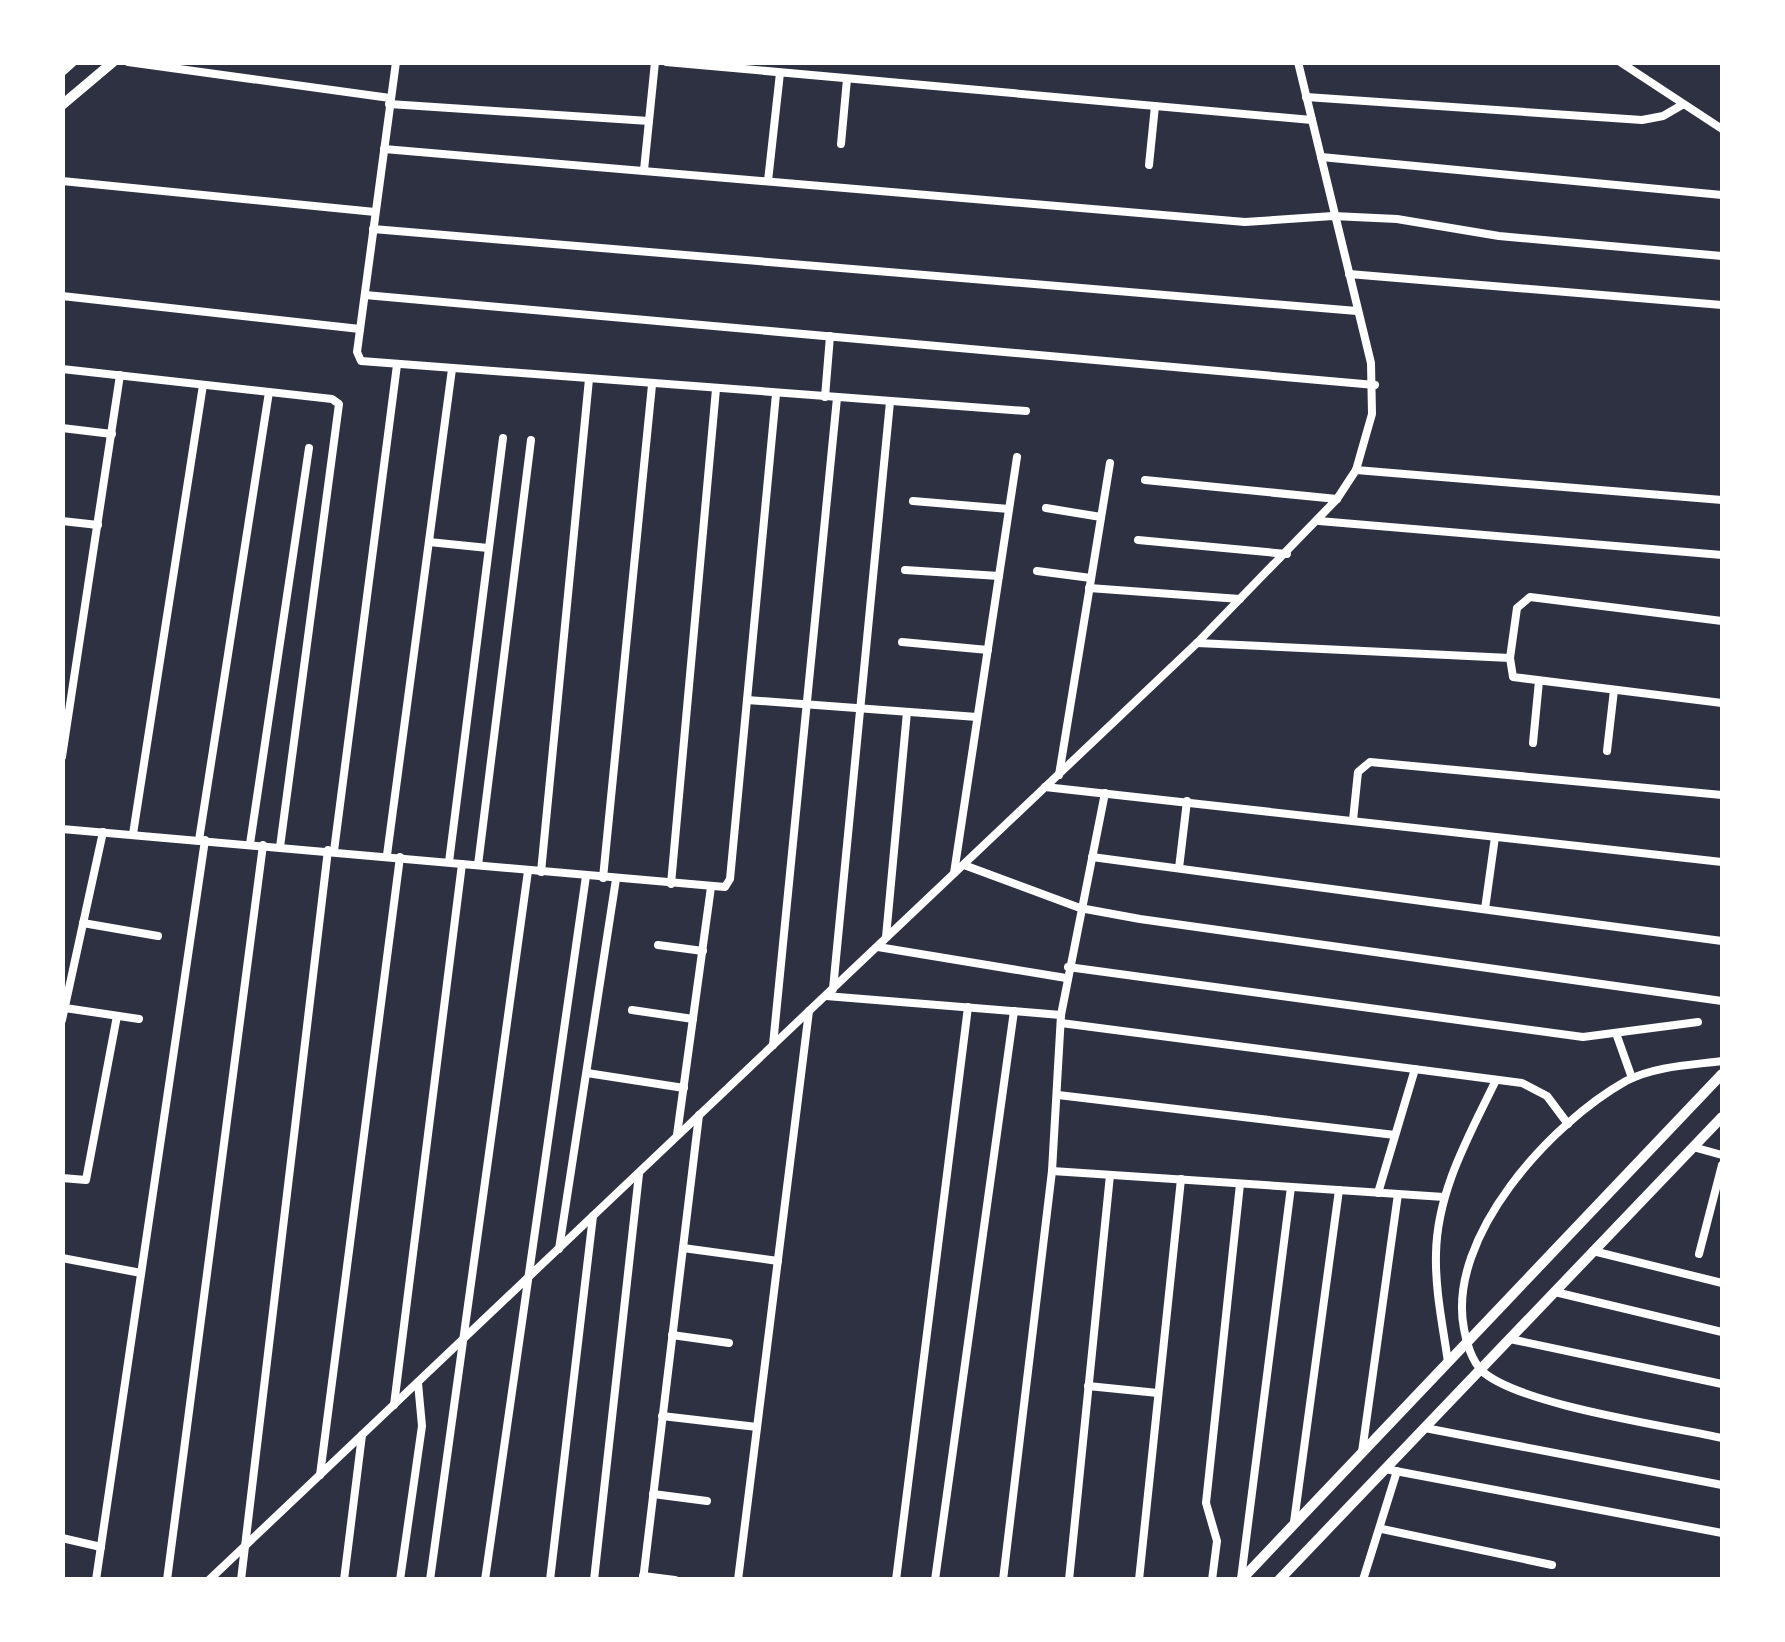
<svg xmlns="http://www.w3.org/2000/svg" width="1785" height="1642" viewBox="0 0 1785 1642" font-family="'IBM Plex Sans',sans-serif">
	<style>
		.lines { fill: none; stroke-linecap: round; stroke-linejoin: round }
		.minor { stroke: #fff; stroke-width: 8 }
		.tertiary { stroke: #fff; stroke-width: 10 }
	</style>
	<rect width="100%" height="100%" fill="#2d3142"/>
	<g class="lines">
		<!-- minor -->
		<g class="minor">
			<polyline points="128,62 390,98"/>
			<polyline points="396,62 357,352 361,361 1026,411"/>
			<polyline points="666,62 1312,120"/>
			<polyline points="1620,62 1722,129"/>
			<polyline points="1306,97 1642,120 1663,116 1682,105"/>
			<polyline points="389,104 649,121"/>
			<polyline points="841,144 847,79"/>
			<polyline points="384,149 1245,222 1333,216 1397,219 1499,236 1722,256"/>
			<polyline points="1321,157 1722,195"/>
			<polyline points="1149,165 1155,106"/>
			<polyline points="644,170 655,62"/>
			<polyline points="62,181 375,212"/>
			<polyline points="768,181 780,73"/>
			<polyline points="373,229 1357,311"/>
			<polyline points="1349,274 1722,305"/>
			<polyline points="365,295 1375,385"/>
			<polyline points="62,296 360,329"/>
			<polyline points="62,369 332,399 339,404 280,847"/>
			<polyline points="825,397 830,336"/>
			<polyline points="62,428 112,434"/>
			<polyline points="1356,470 1722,500"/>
			<polyline points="1145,480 1337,499"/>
			<polyline points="913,501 1009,509"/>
			<polyline points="1046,508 1101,517"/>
			<polyline points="62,521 98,525"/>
			<polyline points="1319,521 1722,555"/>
			<polyline points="1138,540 1287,554"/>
			<polyline points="429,542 488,548"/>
			<polyline points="905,570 999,576"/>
			<polyline points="1037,571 1091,578"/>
			<polyline points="1089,588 1240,599"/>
			<polyline points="902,642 988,650"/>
			<polyline points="1197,643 1510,658 1513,677 1722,703"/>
			<polyline points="1510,658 1517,608 1530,597 1722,621"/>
			<polyline points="747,700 977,717"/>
			<polyline points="1533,743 1539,681"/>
			<polyline points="1607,751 1614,690"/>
			<polyline points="62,757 120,375"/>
			<polyline points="1059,775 1110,463"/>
			<polyline points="1045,787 1722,862"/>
			<polyline points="1353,820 1358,772 1370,762 1722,795"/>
			<polyline points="62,829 725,887 730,879 776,394"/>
			<polyline points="133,834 203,385"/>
			<polyline points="199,840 269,392"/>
			<polyline points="250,844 309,448"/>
			<polyline points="334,851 397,365"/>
			<polyline points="387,855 452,369"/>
			<polyline points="1092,857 1722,941"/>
			<polyline points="449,862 503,438"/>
			<polyline points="478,865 531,440"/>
			<polyline points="964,865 1080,908 1140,919 1722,1001"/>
			<polyline points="1179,868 1187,801"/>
			<polyline points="541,872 589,379"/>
			<polyline points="954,873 1017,457"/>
			<polyline points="603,878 652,385"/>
			<polyline points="671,884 716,389"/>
			<polyline points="1485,909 1495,837"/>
			<polyline points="83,923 158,936"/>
			<polyline points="886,937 907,712"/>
			<polyline points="658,945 703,951"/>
			<polyline points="878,947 1066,978"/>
			<polyline points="1068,967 1583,1037 1698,1022"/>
			<polyline points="833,989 890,402"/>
			<polyline points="826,996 1061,1015"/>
			<polyline points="65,1008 139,1019"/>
			<polyline points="632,1010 693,1019"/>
			<polyline points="62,1020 103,832"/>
			<polyline points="1061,1023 1522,1083 1547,1096 1568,1124"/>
			<polyline points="1617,1036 1632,1078"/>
			<polyline points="773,1045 837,398"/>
			<path d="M1722,1061C1691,1065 1655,1066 1626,1081C1551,1123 1446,1237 1464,1329C1466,1342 1472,1361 1482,1371C1519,1405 1668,1426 1722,1438"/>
			<polyline points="587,1073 684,1088"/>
			<polyline points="1058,1095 1395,1135"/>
			<polyline points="677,1135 711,887"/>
			<polyline points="1693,1147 1722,1155"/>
			<polyline points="1052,1171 1444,1197"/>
			<polyline points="62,1178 86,1180 117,1016"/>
			<polyline points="1378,1193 1415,1069"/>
			<polyline points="683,1248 778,1261"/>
			<polyline points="559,1249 616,879"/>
			<polyline points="1593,1251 1722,1283"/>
			<polyline points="1699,1254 1722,1165"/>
			<polyline points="62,1258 141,1273"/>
			<polyline points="1555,1292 1722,1332"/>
			<polyline points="672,1335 729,1343"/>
			<polyline points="1510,1339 1722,1384"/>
			<path d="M1448,1362C1443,1327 1435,1290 1436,1254C1437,1191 1469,1136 1496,1080"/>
			<polyline points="1088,1386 1158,1393"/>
			<polyline points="394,1405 462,864"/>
			<polyline points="662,1416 757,1427"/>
			<polyline points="1425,1428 1722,1485"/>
			<polyline points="1362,1452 1398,1194"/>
			<polyline points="1385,1469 1722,1533"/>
			<polyline points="320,1475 400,857"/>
			<polyline points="653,1494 707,1501"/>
			<polyline points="1294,1522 1339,1190"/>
			<polyline points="1382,1529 1552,1565"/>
			<polyline points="62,1538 101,1547"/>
			<polyline points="643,1576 675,1580"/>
			<polyline points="1241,1579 1291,1187"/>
			<polyline points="96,1580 205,840"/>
			<polyline points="167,1580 263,845"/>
			<polyline points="209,1580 1197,643 1337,499 1356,470 1372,414 1371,363 1298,62"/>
			<polyline points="241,1580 328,850"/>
			<polyline points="344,1580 362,1435"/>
			<polyline points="400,1580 422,1426 418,1383"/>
			<polyline points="430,1580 528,871"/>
			<polyline points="485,1580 586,876"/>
			<polyline points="550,1580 593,1216"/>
			<polyline points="594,1580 639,1174"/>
			<polyline points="643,1580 699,1115"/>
			<polyline points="738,1580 809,1011"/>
			<polyline points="896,1580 968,1007"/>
			<polyline points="935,1580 1014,1011"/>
			<polyline points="1003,1580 1052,1171 1061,1015 1105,793"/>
			<polyline points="1069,1580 1110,1175"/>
			<polyline points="1139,1580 1181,1179"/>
			<polyline points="1212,1580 1217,1541 1206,1503 1240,1184"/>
			<polyline points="1363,1580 1397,1471"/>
		</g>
		<!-- tertiary -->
		<g class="tertiary">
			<polyline points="62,71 72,62"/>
			<polyline points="62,105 113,62"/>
			<polyline points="1241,1580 1722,1074"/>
			<polyline points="1279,1580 1722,1117"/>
		</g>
	</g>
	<!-- border -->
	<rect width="1785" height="1642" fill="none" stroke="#ffffff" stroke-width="130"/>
</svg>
